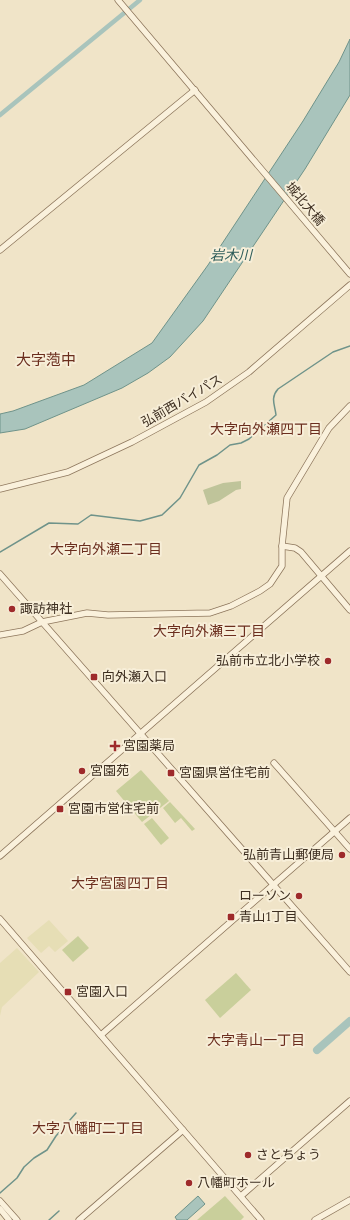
<svg xmlns="http://www.w3.org/2000/svg" width="350" height="1220" viewBox="0 0 350 1220" font-family="Spectral,'Noto Sans JP',serif">
	<style>
		.farmland { fill: #e6deb5 }
		.green { fill: #c9cf9b }
		.cemetery { fill: #bfc49a }
		.water { fill: #a9c4bc; stroke: #6f938a }
		.lines { fill: none; stroke-linecap: round; stroke-linejoin: round }
		.stream { stroke: #6f938a; stroke-width: 1.5 }
		.canal { stroke: #a9c4bc; stroke-width: 4.5 }
		.river { stroke: #a9c4bc; stroke-width: 8 }
		.minor-casing { stroke: #8d765c; stroke-width: 7 }
		.minor { stroke: #faf1dc; stroke-width: 5.5 }
		.poi-dot { fill: #9e2a2b; stroke: #f7eed8; stroke-width: 1.5 }
		.labels { text-anchor: middle; dominant-baseline: central; stroke-width: 4; stroke-linejoin: round; paint-order: stroke }
		.street-label { font-size: 13px; fill: #3d2e20; stroke: #f7eed8 }
		.poi-label { font-size: 13px; fill: #3d2e20; stroke: #f7eed8; text-anchor: start }
		.water-label { font-size: 14px; font-style: italic; fill: #2f5d5a; stroke: #f7eed8 }
		.neighbourhood-label { font-size: 14px; fill: #6b2e1e; stroke: #f7eed8 }
		.quarter-label { font-size: 15px; fill: #6b2e1e; stroke: #f7eed8 }
	</style>
	<rect width="100%" height="100%" fill="#f0e4c8"/>
	<!-- farmland -->
	<g class="farmland">
		<polygon points="49,920 68,941 55,952 49,946 41,953 27,938"/>
		<polygon points="17,948 39,972 2,1007 0,1016 0,963"/>
	</g>
	<!-- green -->
	<g class="green">
		<polygon points="141,770 169,801 142,822 116,791"/>
		<polygon points="170,802 195,829 192,831 181,818 175,823 163,808"/>
		<polygon points="152,818 169,838 161,845 144,824"/>
		<polygon points="78,936 89,948 73,962 62,950"/>
		<polygon points="236,973 251,990 220,1018 205,1000"/>
		<polygon points="225,1196 244,1217 241,1220 197,1220"/>
	</g>
	<!-- cemetery -->
	<polygon class="cemetery" points="241,481 241,489 236,490 219,501 208,505 203,490 223,483"/>
	<!-- water -->
	<g class="water">
		<polygon points="350,39 350,95 305,169 203,321 170,357 148,373 122,388 25,429 0,433 0,414 13,411 84,385 152,343 208,265 303,121 339,62"/>
		<polygon points="198,1196 205,1204 187,1220 177,1220 175,1217"/>
	</g>
	<g class="lines">
		<!-- stream -->
		<g class="stream">
			<path d="M0,552L49,523L78,524L91,515L140,521L162,515L180,498L199,465L217,455L230,445L241,443L249,439L276,415C275,405 270,398 278,389L333,352L350,346"/>
			<polyline points="0,1193 17,1178 24,1167 34,1158 47,1150 56,1136 76,1113"/>
			<polyline points="49,1220 59,1211"/>
		</g>
		<!-- canal -->
		<polyline class="canal" points="0,115 140,0"/>
		<!-- river -->
		<polyline class="river" points="317,1050 350,1021"/>
		<!-- minor casing -->
		<g class="minor-casing">
			<g id="minor">
				<polyline points="118,0 350,274"/>
				<polyline points="0,250 195,90"/>
				<polyline points="0,489 68,472 132,442 206,402 249,372 350,285"/>
				<polyline points="282,546 295,548 301,552 350,610"/>
				<polyline points="0,574 350,972"/>
				<polyline points="0,635 23,631 42,622 87,613 108,615 210,613 231,606 260,591 270,584 282,566 282,546 287,498 329,428 350,406"/>
				<polyline points="274,763 350,849"/>
				<polyline points="0,856 350,551"/>
				<polyline points="0,919 261,1220"/>
				<polyline points="101,1035 350,818"/>
				<polyline points="241,1196 350,1101"/>
				<polyline points="0,1201 17,1220"/>
				<polyline points="0,1209 9,1220"/>
				<polyline points="79,1220 183,1130"/>
				<polyline points="315,1220 350,1200"/>
			</g>
		</g>
		<!-- minor -->
		<use href="#minor" class="minor"/>
	</g>
	<!-- markers -->
	<g class="poi-dot">
		<circle cx="12" cy="609" r="4"/>
		<circle cx="328" cy="661" r="4"/>
		<rect x="90" y="673" width="8" height="8" rx="2"/>
		<path d="M113 740h4v4h4v4h-4v4h-4v-4h-4v-4h4z"/>
		<circle cx="82" cy="771" r="4"/>
		<rect x="167" y="769" width="8" height="8" rx="2"/>
		<rect x="56" y="805" width="8" height="8" rx="2"/>
		<circle cx="342" cy="855" r="4"/>
		<circle cx="299" cy="896" r="4"/>
		<rect x="227" y="913" width="8" height="8" rx="2"/>
		<rect x="64" y="988" width="8" height="8" rx="2"/>
		<circle cx="248" cy="1155" r="4"/>
		<circle cx="189" cy="1183" r="4"/>
	</g>
	<g class="labels">
		<!-- street labels -->
		<g class="street-label">
			<text transform="translate(305 204) rotate(50)">城北大橋</text>
			<text transform="translate(182 401) rotate(-30)">弘前西バイパス</text>
		</g>
		<!-- poi labels -->
		<g class="poi-label">
			<text x="20" y="609">諏訪神社</text>
			<text x="320" y="661" text-anchor="end">弘前市立北小学校</text>
			<text x="102" y="677">向外瀬入口</text>
			<text x="123" y="746">宮園薬局</text>
			<text x="90" y="771">宮園苑</text>
			<text x="179" y="773">宮園県営住宅前</text>
			<text x="68" y="809">宮園市営住宅前</text>
			<text x="334" y="855" text-anchor="end">弘前青山郵便局</text>
			<text x="291" y="896" text-anchor="end">ローソン</text>
			<text x="239" y="917">青山1丁目</text>
			<text x="76" y="992">宮園入口</text>
			<text x="256" y="1155">さとちょう</text>
			<text x="197" y="1183">八幡町ホール</text>
		</g>
		<!-- water labels -->
		<g class="water-label">
			<text x="231" y="255">岩木川</text>
		</g>
		<!-- neighbourhood labels -->
		<g class="neighbourhood-label">
			<text x="266" y="429">大字向外瀬四丁目</text>
			<text x="106" y="549">大字向外瀬二丁目</text>
			<text x="209" y="631">大字向外瀬三丁目</text>
			<text x="120" y="883">大字宮園四丁目</text>
			<text x="256" y="1040">大字青山一丁目</text>
			<text x="88" y="1128">大字八幡町二丁目</text>
		</g>
		<!-- quarter labels -->
		<g class="quarter-label">
			<text x="46" y="360">大字萢中</text>
		</g>
	</g>
</svg>
